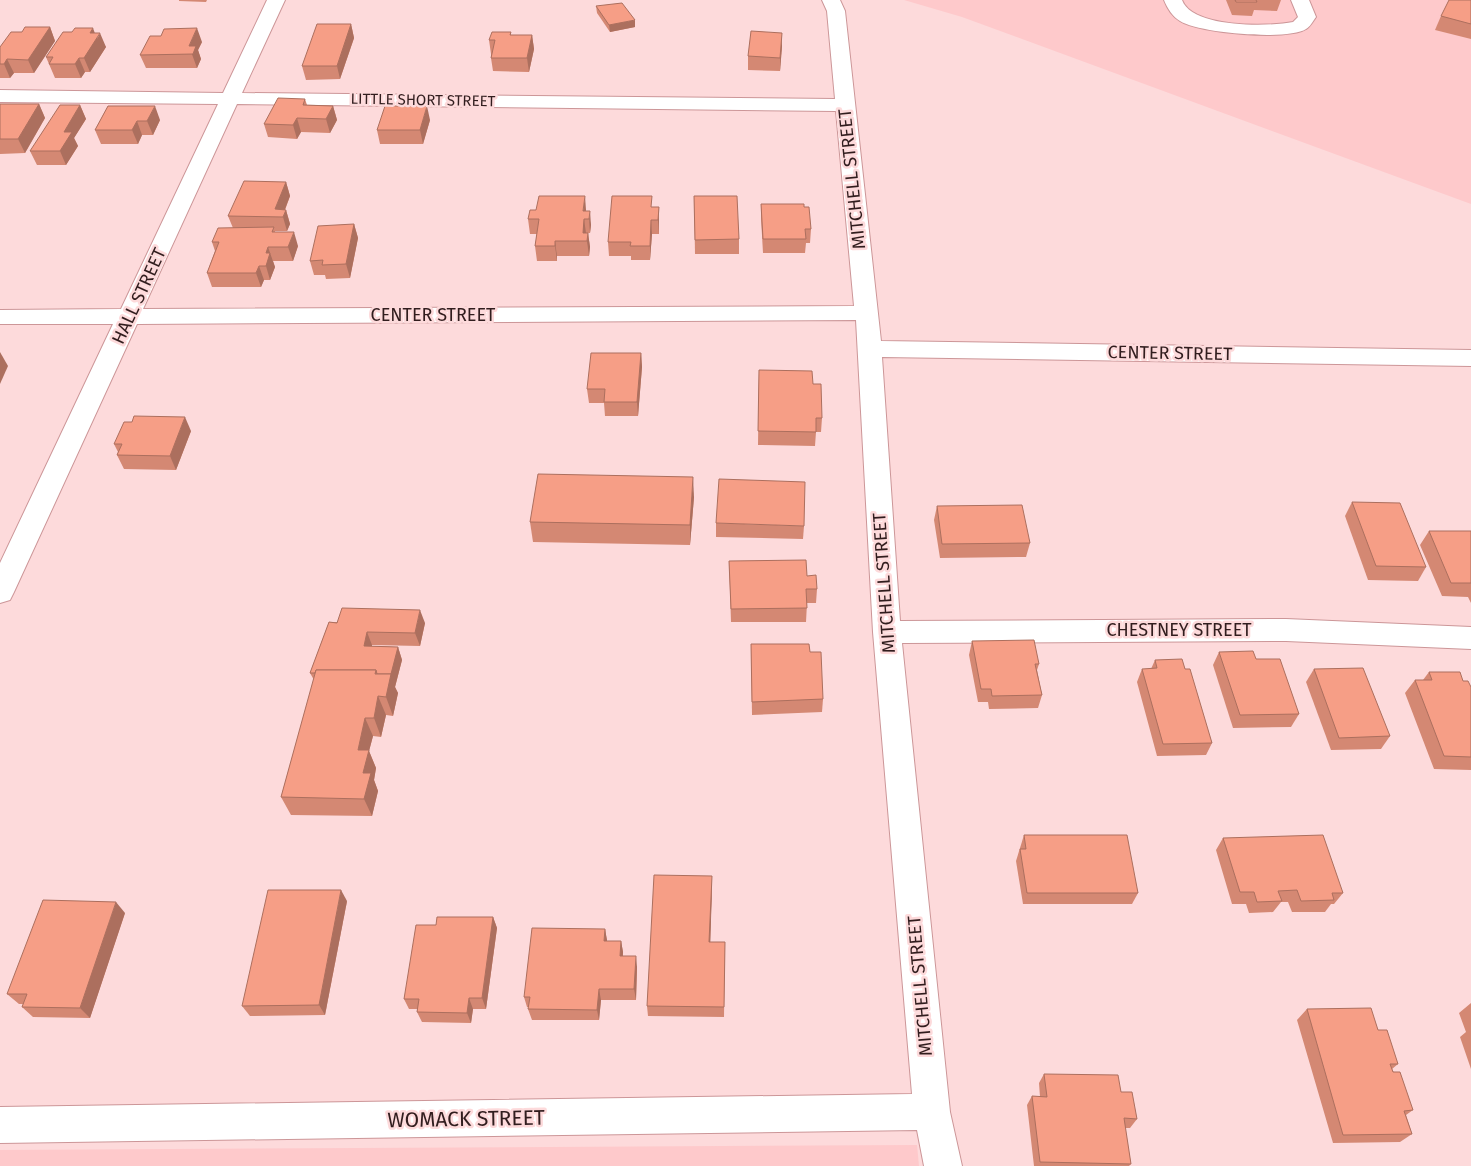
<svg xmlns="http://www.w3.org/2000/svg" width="1471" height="1166" viewBox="0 0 1471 1166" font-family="'Fira Sans',sans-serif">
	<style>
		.built { fill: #fec9cb }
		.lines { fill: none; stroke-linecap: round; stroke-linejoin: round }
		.minor-casing { stroke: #cc9698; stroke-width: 2 }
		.minor { fill: #fff; fill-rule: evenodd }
		.wall { fill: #d48873 }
		.shaded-wall { fill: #ac6f5e }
		.building { fill: #f69e86; stroke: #ac6f5e }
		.labels { text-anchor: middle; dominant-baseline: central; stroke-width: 5; stroke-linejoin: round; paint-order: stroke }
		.far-street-label { font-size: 15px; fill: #311d1e; stroke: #fddadb }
		.street-label { font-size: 18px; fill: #311d1e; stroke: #fddadb }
		.near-street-label { font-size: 21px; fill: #311d1e; stroke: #fddadb }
	</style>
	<rect width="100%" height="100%" fill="#fddadb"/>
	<!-- built -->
	<g class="built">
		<polygon points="904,0 1471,0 1471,204 962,17"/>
		<polygon points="917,1145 919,1166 0,1166 0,1150"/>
	</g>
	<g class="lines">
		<!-- minor casing -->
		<g class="minor-casing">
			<g id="minor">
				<path d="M267,0H285L242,93L835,99L827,11L822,0H840L845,11L881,341L1471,350V366L882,357L900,621L1286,619L1471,627V649L1286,641L902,643L950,1112L962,1166H924L917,1130L0,1143V1107L912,1094L873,632L856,320L137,324L14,592L10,600L0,603V563L113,324H0V310L121,309L218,104L0,102V90L223,93ZM237,104L836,111L854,306L143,309Z"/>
				<path d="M1164,0H1182C1192,28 1268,27 1293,22L1298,17L1291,0H1309L1316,17C1313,21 1310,27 1306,29C1288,41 1198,33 1180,21C1173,17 1167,8 1164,0Z"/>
			</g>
		</g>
		<!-- minor -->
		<use href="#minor" class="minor"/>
	</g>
	<!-- wall -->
	<g class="wall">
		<polygon points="179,0 207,0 206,2 179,1"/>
		<polygon points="1226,0 1281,0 1277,11 1254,10 1252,16 1232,15"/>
		<polygon points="1471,0 1471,39 1435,30 1441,16"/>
		<polygon points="596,6 635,27 610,32 597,13"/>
		<polygon points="351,24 354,38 340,79 306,80 302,66"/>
		<polygon points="50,27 55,41 34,73 14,73 10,78 0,78 0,46 0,47 22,32"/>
		<polygon points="511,32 511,35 532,35 534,49 529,72 493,71 491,58 491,54 489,40"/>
		<polygon points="94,33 106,47 90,72 85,72 81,78 55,78 46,57"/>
		<polygon points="202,42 198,50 201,59 197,68 146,68 140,55"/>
		<polygon points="782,46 780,71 748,70 748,56"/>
		<polygon points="305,99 307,105 333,106 337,120 330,133 301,132 297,139 268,137 264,124"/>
		<polygon points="0,104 39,104 45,118 25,153 0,154"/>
		<polygon points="80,105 86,119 74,138 78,146 66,165 37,165 30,151"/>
		<polygon points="108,106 160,120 153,135 142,135 138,144 101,144 95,130"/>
		<polygon points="430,120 423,144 380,144 377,130"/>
		<polygon points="286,182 290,196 285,210 286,210 290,224 287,231 275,231 275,232 298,246 293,261 273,261 275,267 270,280 264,280 261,287 212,287 207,273 215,251 212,242 233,228 228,216"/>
		<polygon points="694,196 739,239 739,254 695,254"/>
		<polygon points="761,204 804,207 811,229 810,243 806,243 805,253 763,253 761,218"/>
		<polygon points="652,207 659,207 659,234 652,234 650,260 631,260 631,256 609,256 608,242"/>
		<polygon points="586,211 591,225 590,233 588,233 590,247 589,256 557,256 557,261 537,261 535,246 537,234 530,234 528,219"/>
		<polygon points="354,224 358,238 350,278 326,279 325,275 314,275 310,261"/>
		<polygon points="641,353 642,367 638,416 605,416 604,403 589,403 587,389"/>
		<polygon points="759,370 822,418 821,432 816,432 815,446 758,445"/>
		<polygon points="191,431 176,470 124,469 117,455 118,452 114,444"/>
		<polygon points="694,497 690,545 533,542 530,522"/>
		<polygon points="1352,502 1426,567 1418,581 1368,580 1345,516"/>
		<polygon points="937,506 1030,543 1026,557 940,558 934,520"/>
		<polygon points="716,523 804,526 803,539 716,537"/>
		<polygon points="1429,531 1471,531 1471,603 1468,597 1442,596 1420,545"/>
		<polygon points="729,561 807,576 817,589 816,603 807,603 806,622 731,622"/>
		<polygon points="329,622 425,623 420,646 372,645 372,646 398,647 402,660 395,687 398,693 393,716 386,715 381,737 373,736 369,751 376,768 374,780 378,791 372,816 291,815 281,797 314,680 310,673"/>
		<polygon points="972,641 1039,664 1037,670 1042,695 1038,708 989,709 988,702 978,702 969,655"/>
		<polygon points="751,644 810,652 823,699 822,712 752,715"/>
		<polygon points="1219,652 1256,659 1299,714 1291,727 1233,728 1213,665"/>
		<polygon points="1155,660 1185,669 1212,743 1206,755 1157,756 1137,682 1142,669 1151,669"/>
		<polygon points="1314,669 1390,736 1381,749 1331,750 1306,682"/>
		<polygon points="1429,672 1463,681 1471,687 1471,770 1434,769 1405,693 1415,680 1423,680"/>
		<polygon points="1024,835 1138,893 1132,904 1023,904 1016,861"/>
		<polygon points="1223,838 1343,893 1334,904 1331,904 1325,912 1292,912 1288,902 1281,902 1273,912 1249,913 1246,904 1232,904 1216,850"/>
		<polygon points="712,887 710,942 725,942 724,1017 648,1016 647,1006"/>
		<polygon points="347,901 325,1015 250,1016 242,1006"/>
		<polygon points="125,913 90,1018 33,1017 22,1007 23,1004 19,1004 7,994"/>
		<polygon points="493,917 497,928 486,1009 473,1009 471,1023 422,1022 417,1012 417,1009 409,1009 404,999 436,925"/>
		<polygon points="605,929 607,941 621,941 623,952 623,956 637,967 636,1000 601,1000 599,1020 532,1020 528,1009 529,1007 527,1007 524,997"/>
		<polygon points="1471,1003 1471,1069 1460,1037 1466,1032 1459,1013"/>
		<polygon points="1307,1009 1378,1030 1398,1064 1392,1069 1413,1110 1406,1115 1412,1134 1400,1142 1333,1143 1297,1020"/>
		<polygon points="1044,1074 1121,1092 1137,1119 1130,1128 1125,1128 1131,1164 1129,1166 1034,1166 1027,1105 1032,1096 1040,1097 1039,1083"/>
	</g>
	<!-- shaded-wall -->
	<g class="shaded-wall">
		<polygon points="635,20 635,27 610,32 609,25"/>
		<polygon points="351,24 354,38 340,79 337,66"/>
		<polygon points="50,27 55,41 34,73 28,60"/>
		<polygon points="93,28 97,39 100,33 106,47 90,72 84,58 90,33"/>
		<polygon points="197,28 202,42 198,50 201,59 197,68 189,46"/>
		<polygon points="782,33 782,46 780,71 780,58"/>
		<polygon points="532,35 534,49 529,72 527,58"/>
		<polygon points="79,58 85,72 81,78 75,64"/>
		<polygon points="7,59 14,73 10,78 4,64"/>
		<polygon points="39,104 45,118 25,153 18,139"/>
		<polygon points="80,105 86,119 74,138 78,146 66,165 60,151 64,132"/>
		<polygon points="155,106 160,120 153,135 147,121"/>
		<polygon points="333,106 337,120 330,133 326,119"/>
		<polygon points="427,106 430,120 423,144 420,130"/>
		<polygon points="297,118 301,132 297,139 293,125"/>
		<polygon points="137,121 142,135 138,144 132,130"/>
		<polygon points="286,182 290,196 282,217 275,209"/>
		<polygon points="585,196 586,210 585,219 584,219 586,233 583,233 583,211"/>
		<polygon points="659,207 659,234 658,220"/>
		<polygon points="286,210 290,224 287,231 283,217"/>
		<polygon points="590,211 591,225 590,233 589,219"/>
		<polygon points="651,220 652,234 650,260 650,246"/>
		<polygon points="354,224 358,238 350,278 346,264"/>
		<polygon points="294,232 298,246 293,261 288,247"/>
		<polygon points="588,233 590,247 589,256 587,241"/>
		<polygon points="555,241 557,256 557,261 555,246"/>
		<polygon points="268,247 275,267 270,280 266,266 266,253"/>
		<polygon points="259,266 264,280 261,287 256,273"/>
		<polygon points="0,352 8,366 0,384"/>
		<polygon points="641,353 642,367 638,416 637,402"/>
		<polygon points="185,417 191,431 176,470 170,456"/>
		<polygon points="693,477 694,497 690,545 690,525"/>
		<polygon points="420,610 425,623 420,646 415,633"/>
		<polygon points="367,632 372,645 369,659 364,646"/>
		<polygon points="398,647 402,660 395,687 398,693 393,716 386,697 390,675"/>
		<polygon points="378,696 386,715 381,737 374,718"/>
		<polygon points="365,718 373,736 369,751 376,768 374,780 378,791 372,816 364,799 363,773 358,750"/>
		<polygon points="712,876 712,887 710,953 709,942"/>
		<polygon points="341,890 347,901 325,1015 319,1005"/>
		<polygon points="116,902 125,913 90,1018 80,1008"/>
		<polygon points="493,917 497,928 486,1009 482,998"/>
		<polygon points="605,929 607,940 606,952 604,941"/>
		<polygon points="621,941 623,952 622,967 620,956"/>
		<polygon points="636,956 637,967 636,1000 634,989"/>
		<polygon points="599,989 601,1000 599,1020 597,1010"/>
		<polygon points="469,998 473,1009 471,1023 467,1013"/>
	</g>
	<!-- building -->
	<g class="building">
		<polygon points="1235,0 1256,0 1257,2 1236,2"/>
		<polygon points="1449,0 1471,0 1471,24 1441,16"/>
		<polygon points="622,3 635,20 609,25 596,6"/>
		<polygon points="317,24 351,24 337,66 302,66"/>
		<polygon points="25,27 50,27 28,60 7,59 4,64 0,64 0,47 11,32 22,32"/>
		<polygon points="75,28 93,28 90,33 100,33 84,58 79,58 75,64 49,64 53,57 46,57 63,32 72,32"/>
		<polygon points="197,28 189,46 196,46 193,54 140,55 150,36 161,36 164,29"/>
		<polygon points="751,31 782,33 780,58 748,56"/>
		<polygon points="492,32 511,32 510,35 532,35 527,58 491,58 495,40 489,40"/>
		<polygon points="278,98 305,99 303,105 333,106 326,119 297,118 293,125 264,124"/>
		<polygon points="0,104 39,104 18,139 0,139"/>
		<polygon points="60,105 80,105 64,132 72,132 60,151 30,151"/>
		<polygon points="108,106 155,106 147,121 137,121 132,130 95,130"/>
		<polygon points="385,106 427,106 420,130 377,130"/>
		<polygon points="244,181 286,182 275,209 286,210 283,217 228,216"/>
		<polygon points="539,196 585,196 583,211 590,211 589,219 584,219 583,233 588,233 587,241 555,241 555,246 535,246 539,219 528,219 530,210 536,210"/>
		<polygon points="612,196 652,196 651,207 659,207 658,220 651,220 650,246 630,246 631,242 608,242"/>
		<polygon points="694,196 737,196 739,239 695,240"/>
		<polygon points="761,204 804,204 804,207 809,207 811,229 805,229 806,239 763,239"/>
		<polygon points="354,224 346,264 322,265 323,260 310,261 318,226"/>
		<polygon points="274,227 272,232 294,232 288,247 268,247 266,253 270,253 266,266 259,266 256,273 207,273 219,242 212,242 218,228"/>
		<polygon points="591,353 641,353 637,402 604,402 605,389 587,389"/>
		<polygon points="759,370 812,371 813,384 821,384 822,418 816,418 816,432 758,431"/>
		<polygon points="134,416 185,417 170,456 117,455 122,444 114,444 124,422 132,422"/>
		<polygon points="538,474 693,477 690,525 530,522"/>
		<polygon points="719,479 805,482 804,526 716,523"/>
		<polygon points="1352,502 1400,503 1426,567 1376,566"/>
		<polygon points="1022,505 1030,543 942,544 937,506"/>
		<polygon points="1429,531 1471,531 1471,583 1451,583"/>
		<polygon points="806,560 807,576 816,575 817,589 806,589 807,608 731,609 729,561"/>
		<polygon points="342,608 420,610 415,633 367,632 364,646 398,647 391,674 377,674 376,670 316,670 315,673 310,673 329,622 337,623"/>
		<polygon points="1034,640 1039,664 1035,664 1042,695 992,696 991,689 981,689 972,641"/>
		<polygon points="751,644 809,644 810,652 821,652 823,699 752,702"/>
		<polygon points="1253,651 1256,659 1280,659 1299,714 1240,715 1219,652"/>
		<polygon points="1182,659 1185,669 1190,669 1212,743 1163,744 1142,669 1157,668 1155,660"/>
		<polygon points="1363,668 1390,736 1339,738 1314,669"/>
		<polygon points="316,670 376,670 375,674 391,674 386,697 378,696 374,718 365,718 358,750 369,750 363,773 371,773 364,799 281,797"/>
		<polygon points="1429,672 1460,672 1463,681 1468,681 1471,687 1471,757 1444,756 1415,680 1432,680"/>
		<polygon points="1024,835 1127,835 1138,893 1027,893 1020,849 1026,849"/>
		<polygon points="1323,835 1343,893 1332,893 1334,900 1301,901 1297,890 1278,891 1282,901 1257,902 1254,892 1240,892 1223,838"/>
		<polygon points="654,875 712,876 709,942 725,942 724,1007 647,1006"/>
		<polygon points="268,890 341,890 319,1005 242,1006"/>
		<polygon points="43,900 116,902 80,1008 22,1007 27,994 7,994"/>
		<polygon points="437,917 493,917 482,998 469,998 467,1013 417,1012 419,999 404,999 416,925 436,925"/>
		<polygon points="532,928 605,929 604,941 621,941 620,956 636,956 634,989 599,989 597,1010 528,1009 530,997 524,997"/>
		<polygon points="1371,1008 1378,1030 1387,1030 1398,1064 1390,1064 1393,1072 1400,1072 1413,1110 1404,1111 1412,1134 1343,1135 1307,1009"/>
		<polygon points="1044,1074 1118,1075 1121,1092 1132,1092 1137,1119 1124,1118 1131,1164 1040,1162 1032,1096 1047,1097"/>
	</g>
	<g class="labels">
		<!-- far-street labels -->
		<g class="far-street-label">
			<text transform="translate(423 100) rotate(1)">LITTLE SHORT STREET</text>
		</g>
		<!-- street labels -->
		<g class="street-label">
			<text transform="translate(852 179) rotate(-96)">MITCHELL STREET</text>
			<text transform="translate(139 296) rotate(-65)">HALL STREET</text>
			<text x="433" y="315">CENTER STREET</text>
			<text transform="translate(1170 353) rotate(1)">CENTER STREET</text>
			<text transform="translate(884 583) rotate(-94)">MITCHELL STREET</text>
			<text x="1179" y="630">CHESTNEY STREET</text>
			<text transform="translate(920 986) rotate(-95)">MITCHELL STREET</text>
		</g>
		<!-- near-street labels -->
		<g class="near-street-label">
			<text transform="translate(466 1119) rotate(-1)">WOMACK STREET</text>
		</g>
	</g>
</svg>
